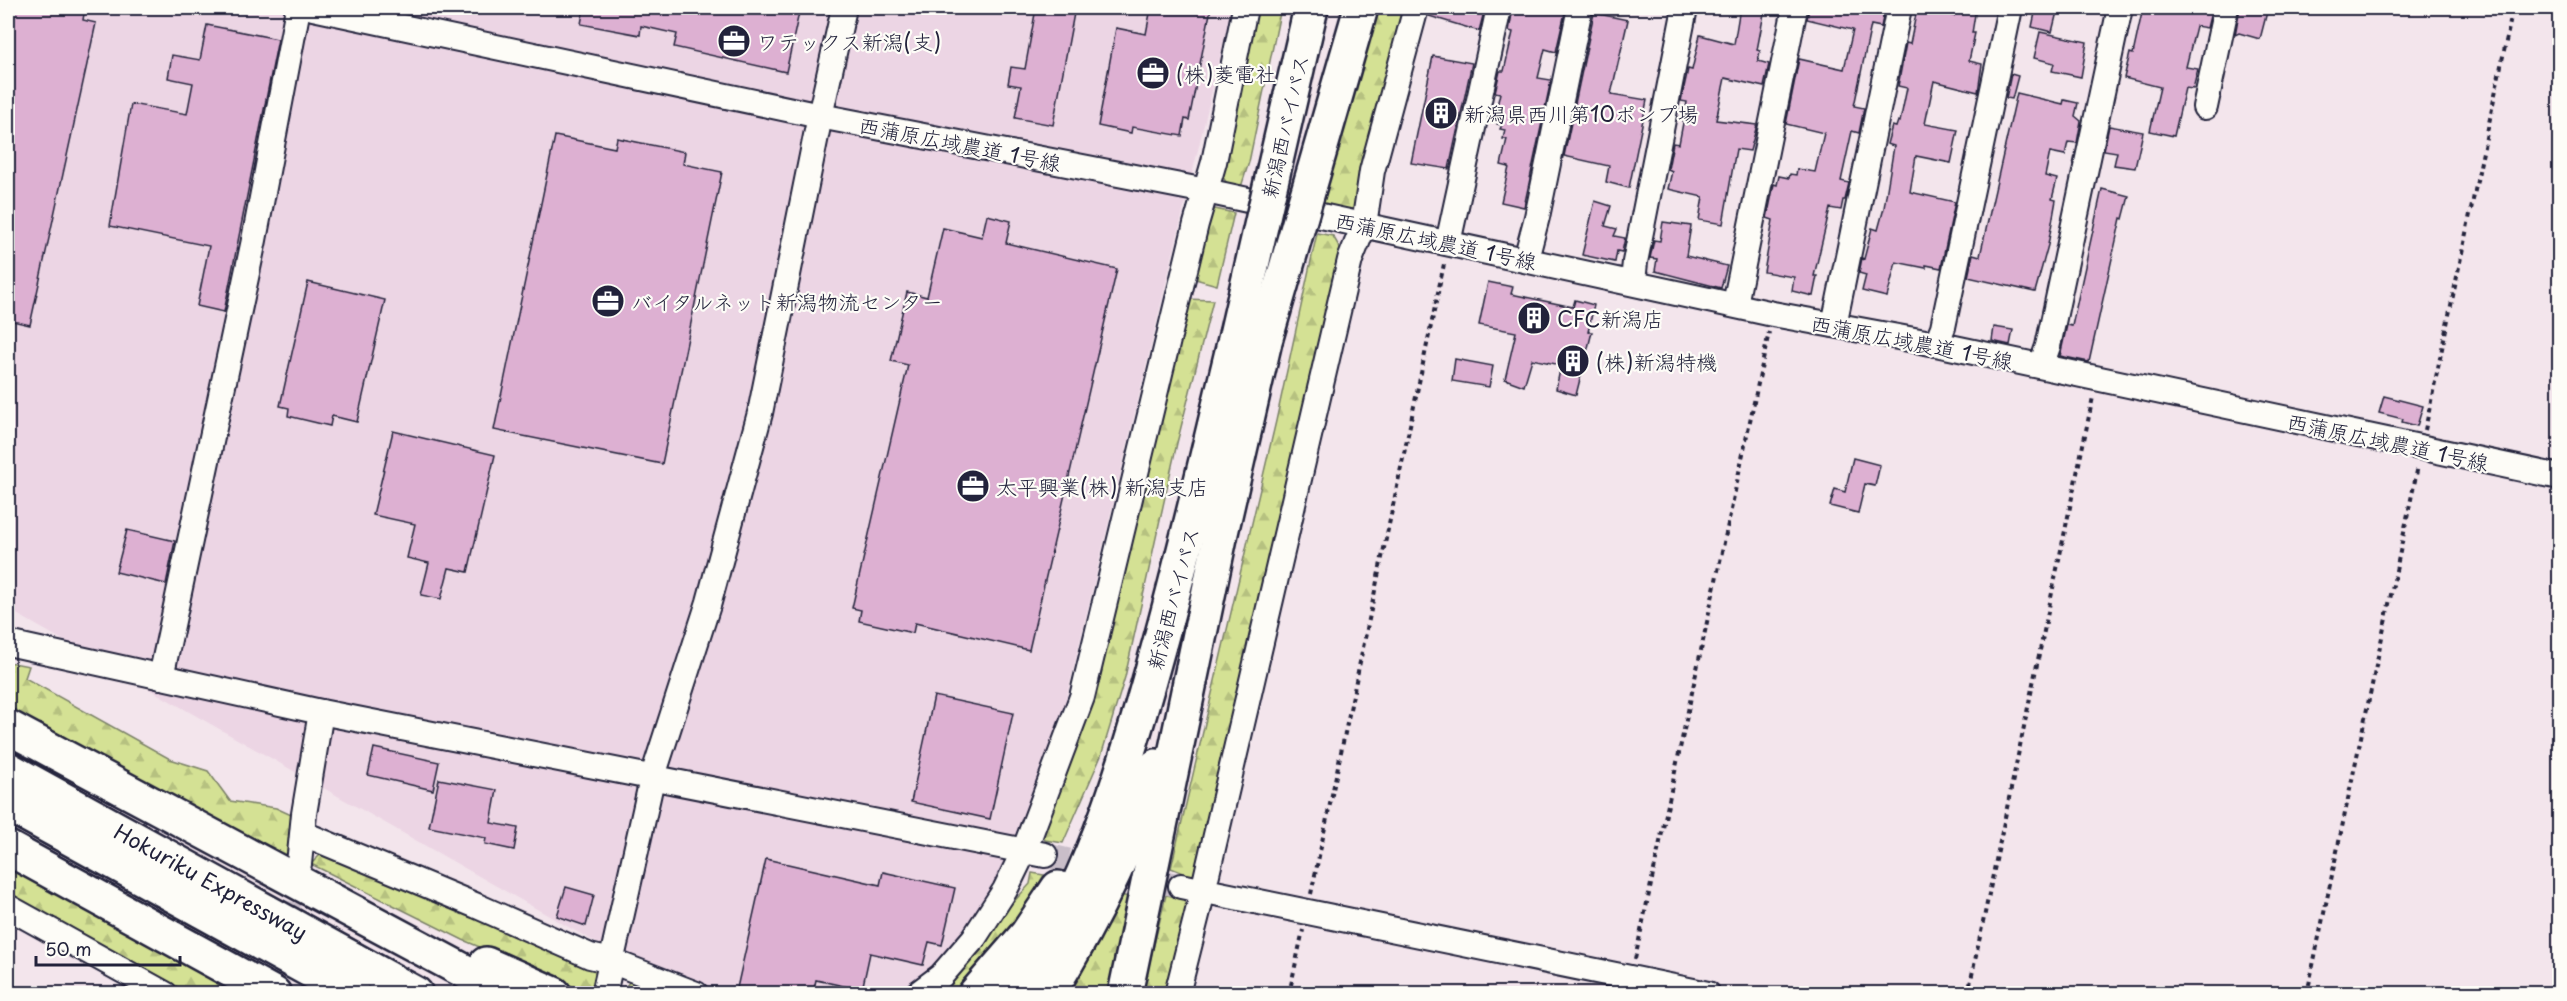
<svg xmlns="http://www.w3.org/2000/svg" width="2567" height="1001" viewBox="0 0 2567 1001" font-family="'Playpen Sans','Klee One',sans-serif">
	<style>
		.built { fill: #ecd5e4 }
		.forest { fill: url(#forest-firs); stroke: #7b8268; stroke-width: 1.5 }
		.building { fill: #ddb0d2; stroke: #22223b; stroke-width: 1.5 }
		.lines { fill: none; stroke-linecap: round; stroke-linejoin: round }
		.minor-tunnel { stroke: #c9bec9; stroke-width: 24; stroke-dasharray: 24 12; stroke-linecap: butt }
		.minor-casing { stroke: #22223b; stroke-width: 28 }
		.highway-casing { stroke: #22223b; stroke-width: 38 }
		.path { stroke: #22223b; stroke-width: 4; stroke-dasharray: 4.5 4.5; stroke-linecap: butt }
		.minor { stroke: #fdfcf7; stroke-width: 24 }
		.highway { stroke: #fdfcf7; stroke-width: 33 }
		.highway-bridge-casing { stroke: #22223b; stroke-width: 38; stroke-linecap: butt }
		.highway-bridge { stroke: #fdfcf7; stroke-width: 33 }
		.labels { text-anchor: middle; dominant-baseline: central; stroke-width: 4.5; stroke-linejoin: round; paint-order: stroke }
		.poi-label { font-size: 21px; fill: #22223b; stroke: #fdfcf7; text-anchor: start }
		.street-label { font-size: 21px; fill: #22223b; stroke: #fdfcf7 }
	</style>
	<defs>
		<pattern id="forest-firs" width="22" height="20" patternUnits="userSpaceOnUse" patternTransform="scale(1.5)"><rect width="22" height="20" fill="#d4e194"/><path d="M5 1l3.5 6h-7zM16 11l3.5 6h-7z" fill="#b6c180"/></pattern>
	</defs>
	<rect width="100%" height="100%" fill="#f3e5ec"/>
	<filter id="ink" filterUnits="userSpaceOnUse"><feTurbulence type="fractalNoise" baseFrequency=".0167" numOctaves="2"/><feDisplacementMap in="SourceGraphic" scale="12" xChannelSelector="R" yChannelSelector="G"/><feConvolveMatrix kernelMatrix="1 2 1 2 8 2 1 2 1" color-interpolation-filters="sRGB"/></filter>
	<g filter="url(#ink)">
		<!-- built -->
		<polygon class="built" points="8,8 1232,8 1022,883 929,981 887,993 685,993 8,609"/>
		<!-- forest -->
		<g class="forest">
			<polygon points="1251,8 1281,8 1249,162 1241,187 1228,185 1219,171"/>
			<polygon points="1372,8 1410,8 1361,201 1354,210 1347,212 1323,205"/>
			<path d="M1215,209L1234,213L1217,285L1195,279C1188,255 1200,228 1215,209Z"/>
			<polygon points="1317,233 1333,236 1344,255 1198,871 1191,876 1171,868 1276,421"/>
			<polygon points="1184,299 1213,300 1177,443 1125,677 1101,756 1063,843 1045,840 1042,833"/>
			<polygon points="8,662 29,666 25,678 170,759 208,771 230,801 276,808 302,820 294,858 134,783 8,713"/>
			<polygon points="329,846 596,963 596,993 589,993 463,940 311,864"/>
			<polygon points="8,863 246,993 188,993 8,893"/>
			<polygon points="1032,873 1044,875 1003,945 956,993 929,994 1030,884"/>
			<polygon points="1112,893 1129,897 1110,993 1067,994"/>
			<polygon points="1166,895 1183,898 1188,912 1170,993 1142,994"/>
			<polygon points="633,977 668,994 620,994"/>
		</g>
		<!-- building -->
		<g class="building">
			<polygon points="8,8 85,8 83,20 96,23 30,325 8,320"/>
			<polygon points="584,8 800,8 786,72 674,47 677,34 641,26 640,35 581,24"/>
			<polygon points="1036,8 1075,8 1053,125 1015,118 1021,86 1008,84 1011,67 1025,69"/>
			<polygon points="1151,8 1211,8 1189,120 1185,119 1182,136 1132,127 1131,133 1098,126 1116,28 1146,34"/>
			<polygon points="1430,8 1485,8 1479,31 1429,16"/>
			<polygon points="1513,8 1566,8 1556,52 1545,49 1538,78 1551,80 1524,207 1501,202 1509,167 1501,165 1507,139 1503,139 1505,130 1500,129 1502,125 1497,124 1498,120 1494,119 1500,93 1495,92 1500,71 1504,71 1513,32 1509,31"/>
			<polygon points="1740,8 1765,8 1757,50 1760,51 1758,61 1769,64 1764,87 1725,78 1716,120 1757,125 1750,151 1736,149 1723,224 1699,220 1703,197 1668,189 1672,171 1668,169 1673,143 1679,144 1687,102 1681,101 1688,69 1692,70 1700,35 1734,44"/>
			<polygon points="1809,8 1885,8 1881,27 1871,25 1854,106 1864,108 1859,133 1852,131 1841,181 1849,183 1845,200 1843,200 1841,210 1830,208 1814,276 1817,276 1813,296 1792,291 1794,277 1764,272 1773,220 1767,218 1774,184 1777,185 1779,176 1789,178 1790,174 1796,175 1797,169 1815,172 1824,133 1786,124 1799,59 1844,69 1853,30 1807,19"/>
			<polygon points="1956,8 1976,8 1972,33 1975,33 1969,61 1982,64 1978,92 1934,81 1925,124 1958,130 1951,163 1916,156 1910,192 1955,202 1941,268 1926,265 1926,268 1896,262 1887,297 1862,291 1866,275 1859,273 1862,258 1864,259 1872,228 1878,230 1884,208 1894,146 1887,144 1892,126 1896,127 1898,121 1900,122 1907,88 1898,86 1906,43 1910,44 1917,9 1954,16"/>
			<polygon points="2036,8 2058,8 2052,32 2032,27"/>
			<polygon points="2143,8 2212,8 2207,28 2196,26 2186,67 2198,69 2193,89 2185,88 2174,136 2150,131 2160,87 2124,78 2130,53 2133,54"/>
			<polygon points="2240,8 2268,8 2260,39 2239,33 2235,35"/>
			<polygon points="1594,13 1628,20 1611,94 1647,100 1629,188 1606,182 1609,166 1564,156"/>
			<polygon points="207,25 278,39 224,312 197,306 209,246 110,226 131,104 187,114 193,83 168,78 172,55 200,60"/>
			<polygon points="2040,32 2087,42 2081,77 2052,71 2054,63 2034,58"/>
			<polygon points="1433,56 1472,63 1449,169 1411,163"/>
			<polygon points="2011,74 2018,76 2012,99 2006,98"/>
			<polygon points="2017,93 2063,104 2064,100 2078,103 2075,116 2081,121 2077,143 2068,142 2065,155 2050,152 2045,176 2057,179 2052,199 2056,200 2048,245 2035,292 1968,277 1973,254 1980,256"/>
			<polygon points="2109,126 2143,132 2135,168 2114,165 2117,152 2104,150"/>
			<polygon points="555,136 615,148 617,138 685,152 683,164 722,172 662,464 494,430"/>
			<polygon points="2102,189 2129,196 2123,219 2121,218 2089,362 2060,356 2067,325 2072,326"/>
			<polygon points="1595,201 1611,206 1605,226 1617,229 1614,236 1625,238 1622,252 1617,251 1615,262 1582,255"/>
			<polygon points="987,215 1011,221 1006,243 1117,269 1029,650 915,623 913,633 859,621 861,610 852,608 908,365 891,361 907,292 927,297 943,228 982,237"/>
			<polygon points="1663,222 1691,226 1686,256 1727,266 1721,288 1655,271 1657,259 1650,258 1654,240 1660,241"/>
			<polygon points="308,282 385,300 357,422 332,416 330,426 288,416 289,408 280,406"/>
			<polygon points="1488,282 1513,287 1511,294 1573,307 1575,300 1594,305 1588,332 1592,332 1576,395 1556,389 1561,365 1532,359 1524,386 1505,379 1516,332 1479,325"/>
			<polygon points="1994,327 2013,330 2010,345 1992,341"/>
			<polygon points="1455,359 1493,366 1489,387 1452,381"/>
			<polygon points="2384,396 2423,406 2417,426 2402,422 2403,419 2379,413"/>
			<polygon points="393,431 495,455 468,572 449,568 441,599 421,595 429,563 407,558 415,524 373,515"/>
			<polygon points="1853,458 1880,465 1875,486 1865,484 1858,513 1830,506 1835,489 1845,492"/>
			<polygon points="127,530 175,541 166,584 116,572"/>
			<polygon points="934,696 1013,713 990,819 911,802"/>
			<polygon points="374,748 439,762 433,790 368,775"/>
			<polygon points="439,779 497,790 491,823 518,828 514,850 485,844 486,838 429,827"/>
			<polygon points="766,859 880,885 883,872 955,888 942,945 929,942 923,965 870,953 862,990 816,980 813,993 760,993 737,988"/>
			<polygon points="566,887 594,895 586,926 557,916"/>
		</g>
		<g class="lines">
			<!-- minor-tunnel -->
			<g class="minor-tunnel">
				<polyline points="1045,855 1181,886"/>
				<polyline points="265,994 299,865"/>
			</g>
			<!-- minor casing -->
			<g class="minor-casing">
				<g id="minor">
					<polyline points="313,8 820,116 1206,191 1773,314 1936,344 2560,477"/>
					<polyline points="2205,107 2226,8"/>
					<polyline points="1448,243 1499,8"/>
					<polyline points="1526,259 1537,217 1580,8"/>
					<polyline points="1633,282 1635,262 1685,8"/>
					<polyline points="1735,304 1795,8"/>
					<polyline points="1834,325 1899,8"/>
					<polyline points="1936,344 1943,327 2010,8"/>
					<polyline points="2041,366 2048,346 2120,8"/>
					<polyline points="8,643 321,712 1045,855"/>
					<polyline points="161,677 254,240 298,8"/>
					<polyline points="304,834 477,906 590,956 611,961 696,994"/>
					<polyline points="299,864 304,814 321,712"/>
					<polyline points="1181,886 1708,994"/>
					<polyline points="8,907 165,994"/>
					<polyline points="604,994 652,779 709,602 760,413 820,116 844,8"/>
					<polyline points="917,994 941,976 974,938 1005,890 1024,851 1082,697 1196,224 1214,162 1245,8"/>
					<polyline points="1177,994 1203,891 1350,260 1364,225 1372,171 1416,8"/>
				</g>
			</g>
			<!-- highway casing -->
			<g class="highway-casing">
				<g id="highway">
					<polyline points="8,727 507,994"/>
					<path id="s1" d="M8,769L416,994"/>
					<polyline points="8,804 353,994"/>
					<polyline points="8,848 274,994"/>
					<polyline points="486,964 554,994"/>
					<polyline points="975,994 1027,934 1058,888"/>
					<path d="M1017,994C1087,893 1124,773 1156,656C1186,550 1210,442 1236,335"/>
					<path d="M1048,994C1092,922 1131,846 1156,766"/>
					<polyline points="1125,994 1221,533 1265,341"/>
				</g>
			</g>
			<!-- path -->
			<g class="path">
				<polyline points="2425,430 2513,8"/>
				<polyline points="1311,894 1444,264"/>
				<polyline points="1635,959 1769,332"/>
				<polyline points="101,994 102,988"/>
				<polyline points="1289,994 1303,930"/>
				<polyline points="1968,994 2093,397"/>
				<polyline points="2307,994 2418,466"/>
			</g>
			<!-- minor -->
			<use href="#minor" class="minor"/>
			<!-- highway -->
			<use href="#highway" class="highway"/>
			<!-- highway-bridge casing -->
			<g class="highway-bridge-casing">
				<g id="highway-bridge">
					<polyline points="1236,335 1311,8"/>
					<polyline points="1265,341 1361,8"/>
				</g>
			</g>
			<!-- highway-bridge -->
			<use href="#highway-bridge" class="highway-bridge"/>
		</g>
	</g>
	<!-- icons -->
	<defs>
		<g id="office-disc" transform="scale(1.725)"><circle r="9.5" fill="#22223b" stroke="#fdfcf7"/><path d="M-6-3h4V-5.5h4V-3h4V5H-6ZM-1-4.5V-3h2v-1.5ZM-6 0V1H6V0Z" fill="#fff"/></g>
		<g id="building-disc" transform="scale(1.725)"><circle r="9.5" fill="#22223b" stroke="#fdfcf7"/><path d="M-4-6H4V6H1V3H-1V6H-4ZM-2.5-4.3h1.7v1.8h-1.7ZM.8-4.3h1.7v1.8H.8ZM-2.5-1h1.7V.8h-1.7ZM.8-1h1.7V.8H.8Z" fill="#fff"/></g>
	</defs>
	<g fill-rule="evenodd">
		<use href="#office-disc" x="734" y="41"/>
		<use href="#office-disc" x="1153" y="73"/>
		<use href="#building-disc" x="1441" y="113"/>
		<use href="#office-disc" x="608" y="301"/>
		<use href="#building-disc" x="1534" y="318"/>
		<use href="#building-disc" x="1573" y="361"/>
		<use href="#office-disc" x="973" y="486"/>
	</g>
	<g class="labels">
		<!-- poi labels -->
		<g class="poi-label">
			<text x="757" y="41">ワテックス新潟(支)</text>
			<text x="1176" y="73">(株)菱電社</text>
			<text x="1464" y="113">新潟県西川第10ポンプ場</text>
			<text x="631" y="301">バイタルネット新潟物流センター</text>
			<text x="1557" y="318">CFC新潟店</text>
			<text x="1596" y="361">(株)新潟特機</text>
			<text x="996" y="486">太平興業(株) 新潟支店</text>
		</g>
		<!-- street labels -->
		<g class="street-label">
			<text transform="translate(1284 126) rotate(-77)">新潟西バイパス</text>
			<text transform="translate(960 143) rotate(11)">西蒲原広域農道 1号線</text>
			<text transform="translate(1436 240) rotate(12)">西蒲原広域農道 1号線</text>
			<text transform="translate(1912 341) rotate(11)">西蒲原広域農道 1号線</text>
			<text transform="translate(2388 441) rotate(12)">西蒲原広域農道 1号線</text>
			<text transform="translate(1172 598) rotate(-75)">新潟西バイパス</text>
			<text stroke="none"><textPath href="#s1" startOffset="232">Hokuriku Expressway</textPath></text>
		</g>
	</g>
	<!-- margin -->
	<rect width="2567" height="1001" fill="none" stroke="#fdfcf7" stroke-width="30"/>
	<rect x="15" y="15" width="2537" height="971" fill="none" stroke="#22223b" stroke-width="2" filter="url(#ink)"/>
	<!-- scale -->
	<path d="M36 956v9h144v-9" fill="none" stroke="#22223b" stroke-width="3"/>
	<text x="45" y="956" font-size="18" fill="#22223b" stroke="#fdfcf7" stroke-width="4.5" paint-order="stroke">50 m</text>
</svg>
